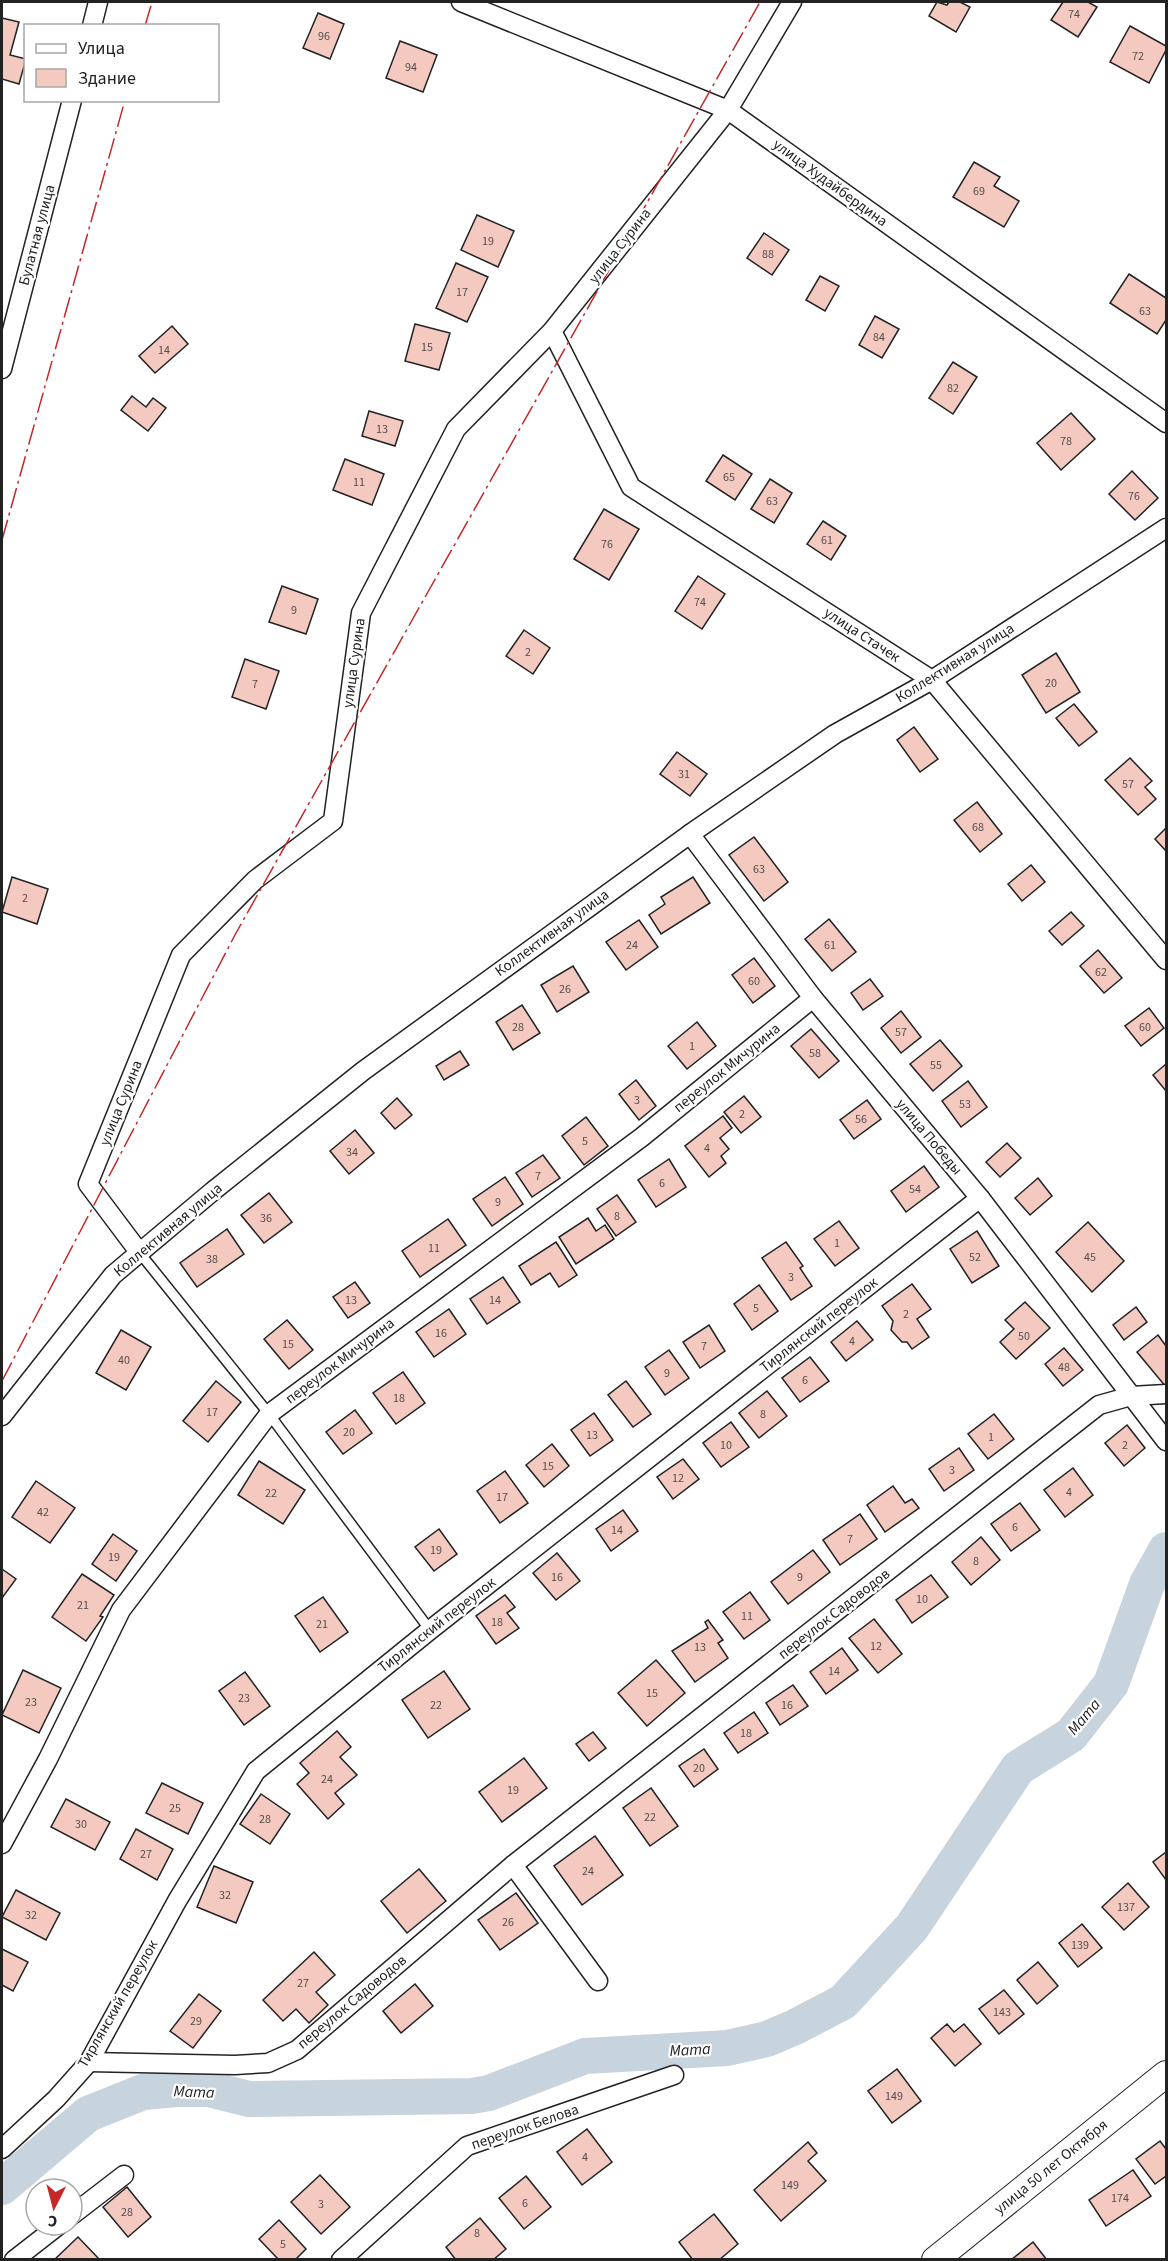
<svg xmlns="http://www.w3.org/2000/svg" width="1168" height="2261" viewBox="0 0 1168 2261" font-family="'Source Sans 3',sans-serif">
	<style>
		.lines { fill: none; stroke-linecap: round; stroke-linejoin: round }
		.river { stroke: #c7d3dd; stroke-width: 36 }
		.building { fill: #f3c9c0; stroke: #222; stroke-width: 1.5 }
		.lane-casing { stroke: #222; stroke-width: 12 }
		.street-casing { stroke: #222; stroke-width: 21 }
		.secondary-casing { stroke: #222; stroke-width: 28 }
		.lane { stroke: #fff; stroke-width: 9 }
		.street { stroke: #fff; stroke-width: 18 }
		.secondary { stroke: #fff; stroke-width: 26 }
		.power { stroke: #c62828; stroke-width: 1.5; stroke-dasharray: 21 4.5 3 4.5; stroke-linecap: butt }
		.labels { text-anchor: middle; dominant-baseline: central; stroke-width: 4.5; stroke-linejoin: round; paint-order: stroke }
		.number-label { font-size: 12px; fill: #564c4a }
		.street-label { font-size: 15px; fill: #222; stroke: #fff }
		.water-label { font-size: 16px; font-style: italic; fill: #222; stroke: #fff }
	</style>
	<rect width="100%" height="100%" fill="#fff"/>
	<g class="lines">
		<!-- river -->
		<polyline class="river" points="2,2187 88,2114 143,2092 176,2089 209,2089 249,2099 472,2096 489,2093 585,2056 727,2048 767,2039 795,2027 843,2002 912,1927 1018,1768 1071,1735 1111,1684 1147,1584 1166,1550"/>
	</g>
	<!-- building -->
	<g class="building">
		<polygon points="937,2 947,5 949,2 960,2 970,7 956,32 929,16"/>
		<polygon points="1063,2 1088,2 1097,7 1078,37 1051,20"/>
		<polygon points="318,13 344,24 330,59 303,48"/>
		<polygon points="2,18 19,22 10,55 26,59 19,84 2,79"/>
		<polygon points="1130,26 1166,46 1166,50 1149,83 1110,62"/>
		<polygon points="400,41 437,55 423,92 386,78"/>
		<polygon points="974,162 1000,177 994,186 1019,201 1004,227 953,197"/>
		<polygon points="477,215 514,231 498,267 461,250"/>
		<polygon points="764,233 789,250 772,275 747,258"/>
		<polygon points="456,263 488,277 467,322 436,308"/>
		<polygon points="1129,274 1166,298 1166,320 1157,334 1110,303"/>
		<polygon points="820,276 839,286 825,311 806,300"/>
		<polygon points="875,316 899,329 882,358 859,345"/>
		<polygon points="415,324 450,333 439,370 405,361"/>
		<polygon points="172,326 188,344 155,373 139,356"/>
		<polygon points="953,362 977,377 953,414 929,398"/>
		<polygon points="132,396 146,407 153,398 166,408 148,431 121,410"/>
		<polygon points="369,411 403,421 395,446 362,436"/>
		<polygon points="1071,413 1095,439 1061,470 1037,443"/>
		<polygon points="723,455 752,474 735,500 706,481"/>
		<polygon points="345,459 384,474 372,505 333,490"/>
		<polygon points="1132,471 1158,498 1135,520 1109,494"/>
		<polygon points="770,479 792,493 774,523 751,509"/>
		<polygon points="604,509 639,529 609,580 574,559"/>
		<polygon points="823,521 846,536 831,560 807,544"/>
		<polygon points="698,576 725,594 702,629 675,611"/>
		<polygon points="282,586 318,599 306,634 269,622"/>
		<polygon points="524,630 550,648 533,674 506,656"/>
		<polygon points="1056,653 1080,692 1046,713 1022,675"/>
		<polygon points="245,659 279,671 266,709 232,697"/>
		<polygon points="1074,704 1097,732 1079,746 1056,718"/>
		<polygon points="914,727 938,759 920,772 897,740"/>
		<polygon points="677,752 707,774 690,796 660,774"/>
		<polygon points="1130,758 1152,781 1145,787 1156,799 1138,815 1105,780"/>
		<polygon points="977,802 1002,834 980,852 954,820"/>
		<polygon points="1166,828 1166,851 1155,839"/>
		<polygon points="754,837 788,882 764,901 729,855"/>
		<polygon points="1031,865 1045,882 1022,901 1008,884"/>
		<polygon points="12,877 48,889 37,924 2,912"/>
		<polygon points="693,877 710,903 661,934 649,915 665,904 661,897"/>
		<polygon points="1071,912 1084,926 1062,945 1049,931"/>
		<polygon points="829,919 856,952 832,971 805,939"/>
		<polygon points="639,920 658,947 626,970 606,942"/>
		<polygon points="1098,950 1122,978 1104,993 1080,966"/>
		<polygon points="754,958 775,986 753,1003 732,975"/>
		<polygon points="573,966 589,992 557,1012 541,985"/>
		<polygon points="870,979 883,996 863,1010 851,993"/>
		<polygon points="522,1005 540,1033 513,1050 496,1022"/>
		<polygon points="1149,1008 1164,1028 1141,1046 1125,1026"/>
		<polygon points="901,1011 921,1037 901,1053 881,1028"/>
		<polygon points="697,1022 716,1046 687,1069 668,1046"/>
		<polygon points="811,1029 839,1061 819,1078 791,1046"/>
		<polygon points="940,1040 962,1066 933,1091 910,1064"/>
		<polygon points="460,1051 469,1065 444,1080 436,1066"/>
		<polygon points="1166,1064 1166,1091 1153,1075"/>
		<polygon points="636,1080 656,1106 639,1120 619,1094"/>
		<polygon points="968,1081 987,1107 961,1127 942,1101"/>
		<polygon points="744,1096 761,1117 741,1133 724,1112"/>
		<polygon points="397,1098 412,1115 395,1129 381,1113"/>
		<polygon points="867,1100 881,1119 854,1139 840,1120"/>
		<polygon points="723,1116 732,1128 720,1138 729,1149 721,1156 726,1163 709,1177 685,1146"/>
		<polygon points="586,1117 608,1146 584,1165 562,1136"/>
		<polygon points="355,1130 374,1153 349,1174 330,1151"/>
		<polygon points="1007,1143 1021,1158 1000,1177 986,1162"/>
		<polygon points="543,1155 560,1178 532,1197 516,1173"/>
		<polygon points="669,1159 686,1187 656,1207 638,1180"/>
		<polygon points="924,1166 939,1187 906,1212 891,1191"/>
		<polygon points="505,1177 523,1204 492,1226 473,1199"/>
		<polygon points="1038,1178 1052,1196 1030,1215 1015,1198"/>
		<polygon points="269,1193 292,1222 264,1243 241,1215"/>
		<polygon points="617,1195 636,1222 616,1236 597,1209"/>
		<polygon points="588,1218 596,1231 605,1225 614,1239 576,1264 559,1237"/>
		<polygon points="448,1219 466,1245 420,1277 402,1251"/>
		<polygon points="839,1221 859,1248 835,1266 814,1239"/>
		<polygon points="1088,1222 1124,1261 1092,1292 1056,1252"/>
		<polygon points="227,1229 244,1254 197,1287 180,1263"/>
		<polygon points="977,1231 999,1266 972,1283 950,1249"/>
		<polygon points="556,1242 577,1275 559,1287 550,1273 531,1285 519,1266"/>
		<polygon points="786,1242 803,1266 800,1268 812,1286 791,1300 762,1258"/>
		<polygon points="503,1277 520,1302 487,1324 470,1299"/>
		<polygon points="355,1282 370,1303 348,1318 333,1297"/>
		<polygon points="912,1284 931,1309 917,1319 929,1337 912,1349 907,1342 902,1342 891,1330 893,1321 882,1306"/>
		<polygon points="759,1285 778,1311 752,1330 734,1304"/>
		<polygon points="1025,1302 1050,1328 1016,1359 1000,1342 1014,1329 1005,1320"/>
		<polygon points="1136,1307 1147,1322 1124,1340 1113,1325"/>
		<polygon points="449,1309 466,1334 434,1357 416,1332"/>
		<polygon points="287,1320 313,1350 289,1369 264,1339"/>
		<polygon points="857,1321 873,1340 846,1361 831,1342"/>
		<polygon points="709,1325 725,1351 700,1368 683,1342"/>
		<polygon points="121,1330 151,1347 126,1390 96,1373"/>
		<polygon points="1158,1335 1166,1346 1166,1387 1137,1352"/>
		<polygon points="1064,1348 1083,1370 1063,1386 1045,1364"/>
		<polygon points="669,1350 689,1378 665,1395 645,1367"/>
		<polygon points="810,1357 829,1381 800,1402 782,1378"/>
		<polygon points="403,1372 425,1403 396,1424 373,1393"/>
		<polygon points="216,1381 241,1402 208,1442 183,1421"/>
		<polygon points="626,1381 651,1414 633,1427 608,1395"/>
		<polygon points="767,1391 787,1416 759,1438 739,1413"/>
		<polygon points="355,1410 372,1433 343,1454 326,1432"/>
		<polygon points="594,1413 613,1440 590,1456 571,1430"/>
		<polygon points="994,1414 1014,1439 988,1459 968,1434"/>
		<polygon points="731,1422 749,1447 721,1467 703,1443"/>
		<polygon points="1127,1425 1145,1448 1124,1466 1105,1443"/>
		<polygon points="552,1444 569,1466 544,1487 526,1465"/>
		<polygon points="959,1448 974,1470 944,1491 929,1469"/>
		<polygon points="683,1459 699,1479 673,1499 657,1477"/>
		<polygon points="259,1461 305,1490 283,1524 238,1495"/>
		<polygon points="1073,1468 1093,1495 1065,1517 1044,1490"/>
		<polygon points="505,1471 528,1503 500,1523 477,1491"/>
		<polygon points="36,1481 75,1508 50,1543 12,1517"/>
		<polygon points="893,1486 905,1503 912,1499 919,1508 885,1532 867,1505"/>
		<polygon points="1020,1503 1040,1530 1011,1551 991,1524"/>
		<polygon points="623,1510 638,1531 611,1551 596,1529"/>
		<polygon points="860,1514 877,1539 840,1565 823,1540"/>
		<polygon points="439,1529 457,1554 434,1571 415,1547"/>
		<polygon points="113,1534 137,1551 116,1581 92,1564"/>
		<polygon points="981,1537 1000,1560 971,1585 952,1562"/>
		<polygon points="813,1550 830,1572 788,1604 771,1582"/>
		<polygon points="557,1553 580,1581 556,1600 533,1573"/>
		<polygon points="2,1569 16,1579 2,1598"/>
		<polygon points="82,1574 114,1595 100,1616 103,1617 86,1641 52,1617"/>
		<polygon points="931,1575 948,1597 912,1623 896,1600"/>
		<polygon points="750,1592 770,1620 744,1639 723,1612"/>
		<polygon points="505,1595 515,1607 507,1613 519,1628 496,1644 476,1616"/>
		<polygon points="323,1597 348,1632 320,1652 295,1616"/>
		<polygon points="874,1619 902,1654 878,1673 849,1638"/>
		<polygon points="708,1620 723,1640 718,1643 728,1658 695,1682 672,1651 708,1628 705,1622"/>
		<polygon points="842,1648 858,1670 826,1694 810,1672"/>
		<polygon points="656,1660 685,1693 647,1726 618,1693"/>
		<polygon points="23,1670 61,1688 39,1733 2,1715"/>
		<polygon points="444,1671 470,1709 428,1738 402,1700"/>
		<polygon points="245,1672 270,1706 244,1725 219,1691"/>
		<polygon points="793,1685 808,1706 780,1725 766,1703"/>
		<polygon points="754,1712 768,1733 738,1753 724,1733"/>
		<polygon points="337,1731 351,1747 340,1757 357,1775 335,1793 344,1804 328,1819 297,1784 309,1773 300,1763"/>
		<polygon points="593,1732 606,1748 589,1761 576,1744"/>
		<polygon points="704,1749 718,1769 694,1787 679,1766"/>
		<polygon points="524,1758 547,1788 502,1822 479,1792"/>
		<polygon points="162,1783 203,1803 188,1834 146,1813"/>
		<polygon points="651,1788 678,1826 650,1846 623,1808"/>
		<polygon points="261,1794 290,1814 270,1844 240,1824"/>
		<polygon points="66,1799 110,1822 95,1850 51,1827"/>
		<polygon points="136,1829 173,1849 157,1880 120,1859"/>
		<polygon points="595,1836 623,1875 582,1905 554,1866"/>
		<polygon points="1166,1852 1166,1880 1153,1862"/>
		<polygon points="214,1866 253,1882 236,1923 197,1907"/>
		<polygon points="419,1869 446,1901 407,1933 381,1901"/>
		<polygon points="1128,1883 1149,1907 1124,1930 1102,1907"/>
		<polygon points="16,1890 60,1913 46,1940 2,1917"/>
		<polygon points="516,1893 538,1923 500,1950 478,1920"/>
		<polygon points="1082,1924 1102,1948 1078,1967 1059,1943"/>
		<polygon points="2,1949 28,1962 13,1991 2,1985"/>
		<polygon points="314,1952 335,1975 316,1992 328,2005 309,2023 296,2009 283,2021 263,2000"/>
		<polygon points="1038,1962 1058,1986 1037,2004 1017,1980"/>
		<polygon points="415,1984 433,2006 401,2033 383,2011"/>
		<polygon points="1004,1990 1024,2014 999,2034 979,2009"/>
		<polygon points="199,1994 221,2011 193,2048 170,2031"/>
		<polygon points="947,2024 954,2032 964,2024 981,2044 955,2066 931,2038"/>
		<polygon points="897,2069 921,2101 892,2123 868,2091"/>
		<polygon points="587,2129 612,2162 582,2185 557,2152"/>
		<polygon points="1160,2141 1166,2149 1166,2176 1155,2184 1136,2159"/>
		<polygon points="808,2142 817,2153 808,2161 826,2181 781,2221 754,2190"/>
		<polygon points="1133,2170 1151,2196 1106,2226 1089,2200"/>
		<polygon points="320,2175 350,2207 321,2234 291,2202"/>
		<polygon points="526,2176 551,2207 524,2229 499,2198"/>
		<polygon points="127,2187 151,2217 128,2237 103,2207"/>
		<polygon points="714,2214 738,2244 719,2260 693,2260 679,2242"/>
		<polygon points="480,2218 506,2249 493,2260 456,2260 446,2247"/>
		<polygon points="279,2220 306,2249 295,2260 279,2260 259,2239"/>
		<polygon points="78,2237 100,2260 54,2260"/>
		<polygon points="1033,2242 1047,2260 1011,2260"/>
	</g>
	<g class="lines">
		<!-- lane casing -->
		<g class="lane-casing">
			<polyline id="lane" points="139,1252 269,1414 430,1630"/>
		</g>
		<!-- street casing -->
		<g class="street-casing">
			<g id="street">
				<polyline points="461,2 728,110 1166,423"/>
				<polyline points="92,26 98,2"/>
				<polyline points="552,331 631,487 932,680 1166,960"/>
				<polyline points="2,369 72,100"/>
				<polyline points="690,834 813,998 980,1198 1166,1441"/>
				<polyline points="139,1252 88,1184 181,955 255,880 333,821 361,613 456,429 552,331 728,110 792,2"/>
				<polyline points="2,1416 113,1275 213,1191 363,1071 690,834 835,734 932,680 1166,528"/>
				<polyline points="2,1844 48,1759 121,1610 269,1414 642,1137 813,998"/>
				<polyline points="513,1865 598,1981"/>
				<polyline points="89,2062 235,2065 268,2063 297,2050 513,1865 1099,1405 1131,1396 1166,1394"/>
				<polyline points="2,2149 56,2099 89,2062 177,1901 256,1771 430,1630 980,1198"/>
				<polyline points="72,2215 124,2175"/>
				<polyline points="14,2260 59,2225"/>
				<polyline points="341,2260 467,2146 674,2075"/>
			</g>
		</g>
		<!-- secondary casing -->
		<g class="secondary-casing">
			<polyline id="secondary" points="935,2260 1166,2074"/>
		</g>
		<!-- lane -->
		<use href="#lane" class="lane"/>
		<!-- street -->
		<use href="#street" class="street"/>
		<!-- secondary -->
		<use href="#secondary" class="secondary"/>
		<!-- power -->
		<g class="power">
			<polyline points="145,26 152,2"/>
			<polyline points="2,540 125,100"/>
			<polyline points="2,1381 236,933 760,2"/>
		</g>
	</g>
	<g class="labels">
		<!-- number labels -->
		<g class="number-label">
			<text x="1074" y="14">74</text>
			<text x="324" y="36">96</text>
			<text x="1138" y="56">72</text>
			<text x="411" y="67">94</text>
			<text x="979" y="191">69</text>
			<text x="488" y="241">19</text>
			<text x="768" y="254">88</text>
			<text x="462" y="292">17</text>
			<text x="1145" y="311">63</text>
			<text x="879" y="337">84</text>
			<text x="427" y="347">15</text>
			<text x="164" y="350">14</text>
			<text x="953" y="388">82</text>
			<text x="382" y="429">13</text>
			<text x="1066" y="441">78</text>
			<text x="729" y="477">65</text>
			<text x="359" y="482">11</text>
			<text x="1134" y="496">76</text>
			<text x="772" y="501">63</text>
			<text x="827" y="540">61</text>
			<text x="607" y="544">76</text>
			<text x="700" y="602">74</text>
			<text x="294" y="610">9</text>
			<text x="528" y="652">2</text>
			<text x="1051" y="683">20</text>
			<text x="255" y="684">7</text>
			<text x="684" y="774">31</text>
			<text x="1128" y="784">57</text>
			<text x="978" y="827">68</text>
			<text x="759" y="869">63</text>
			<text x="25" y="898">2</text>
			<text x="632" y="945">24</text>
			<text x="830" y="945">61</text>
			<text x="1101" y="972">62</text>
			<text x="754" y="981">60</text>
			<text x="565" y="989">26</text>
			<text x="518" y="1027">28</text>
			<text x="1145" y="1027">60</text>
			<text x="901" y="1032">57</text>
			<text x="692" y="1046">1</text>
			<text x="815" y="1053">58</text>
			<text x="936" y="1065">55</text>
			<text x="637" y="1100">3</text>
			<text x="965" y="1104">53</text>
			<text x="742" y="1114">2</text>
			<text x="861" y="1119">56</text>
			<text x="585" y="1141">5</text>
			<text x="707" y="1148">4</text>
			<text x="352" y="1152">34</text>
			<text x="538" y="1176">7</text>
			<text x="662" y="1183">6</text>
			<text x="915" y="1189">54</text>
			<text x="498" y="1202">9</text>
			<text x="617" y="1216">8</text>
			<text x="266" y="1218">36</text>
			<text x="837" y="1243">1</text>
			<text x="434" y="1248">11</text>
			<text x="975" y="1257">52</text>
			<text x="1090" y="1257">45</text>
			<text x="212" y="1259">38</text>
			<text x="791" y="1277">3</text>
			<text x="351" y="1300">13</text>
			<text x="495" y="1300">14</text>
			<text x="756" y="1308">5</text>
			<text x="906" y="1314">2</text>
			<text x="441" y="1333">16</text>
			<text x="1024" y="1336">50</text>
			<text x="852" y="1341">4</text>
			<text x="288" y="1344">15</text>
			<text x="704" y="1346">7</text>
			<text x="124" y="1360">40</text>
			<text x="1064" y="1367">48</text>
			<text x="667" y="1373">9</text>
			<text x="805" y="1380">6</text>
			<text x="399" y="1398">18</text>
			<text x="212" y="1412">17</text>
			<text x="763" y="1414">8</text>
			<text x="349" y="1432">20</text>
			<text x="592" y="1435">13</text>
			<text x="991" y="1437">1</text>
			<text x="726" y="1445">10</text>
			<text x="1125" y="1445">2</text>
			<text x="548" y="1466">15</text>
			<text x="952" y="1470">3</text>
			<text x="678" y="1478">12</text>
			<text x="1069" y="1492">4</text>
			<text x="271" y="1493">22</text>
			<text x="502" y="1497">17</text>
			<text x="43" y="1512">42</text>
			<text x="1015" y="1527">6</text>
			<text x="617" y="1530">14</text>
			<text x="850" y="1539">7</text>
			<text x="436" y="1550">19</text>
			<text x="114" y="1557">19</text>
			<text x="976" y="1561">8</text>
			<text x="557" y="1577">16</text>
			<text x="800" y="1577">9</text>
			<text x="922" y="1599">10</text>
			<text x="83" y="1605">21</text>
			<text x="747" y="1616">11</text>
			<text x="497" y="1622">18</text>
			<text x="322" y="1624">21</text>
			<text x="876" y="1646">12</text>
			<text x="700" y="1647">13</text>
			<text x="834" y="1671">14</text>
			<text x="652" y="1693">15</text>
			<text x="244" y="1698">23</text>
			<text x="31" y="1702">23</text>
			<text x="436" y="1705">22</text>
			<text x="787" y="1705">16</text>
			<text x="746" y="1733">18</text>
			<text x="699" y="1768">20</text>
			<text x="327" y="1779">24</text>
			<text x="513" y="1790">19</text>
			<text x="175" y="1808">25</text>
			<text x="650" y="1817">22</text>
			<text x="265" y="1819">28</text>
			<text x="81" y="1824">30</text>
			<text x="146" y="1854">27</text>
			<text x="588" y="1871">24</text>
			<text x="225" y="1895">32</text>
			<text x="1126" y="1907">137</text>
			<text x="31" y="1915">32</text>
			<text x="508" y="1922">26</text>
			<text x="1080" y="1945">139</text>
			<text x="303" y="1983">27</text>
			<text x="1002" y="2012">143</text>
			<text x="196" y="2021">29</text>
			<text x="894" y="2096">149</text>
			<text x="585" y="2157">4</text>
			<text x="790" y="2185">149</text>
			<text x="1120" y="2198">174</text>
			<text x="525" y="2203">6</text>
			<text x="321" y="2204">3</text>
			<text x="127" y="2212">28</text>
			<text x="477" y="2233">8</text>
			<text x="283" y="2244">5</text>
		</g>
		<!-- street labels -->
		<g class="street-label">
			<text transform="translate(830 183) rotate(36)">улица Худайбердина</text>
			<text transform="translate(37 235) rotate(-75)">Булатная улица</text>
			<text transform="translate(620 246) rotate(-52)">улица Сурина</text>
			<text transform="translate(862 635) rotate(33)">улица Стачек</text>
			<text transform="translate(354 663) rotate(-82)">улица Сурина</text>
			<text transform="translate(955 663) rotate(-32)">Коллективная улица</text>
			<text transform="translate(552 933) rotate(-36)">Коллективная улица</text>
			<text transform="translate(727 1068) rotate(-39)">переулок Мичурина</text>
			<text transform="translate(121 1103) rotate(-68)">улица Сурина</text>
			<text transform="translate(929 1137) rotate(50)">улица Победы</text>
			<text transform="translate(168 1230) rotate(-40)">Коллективная улица</text>
			<text transform="translate(819 1325) rotate(-38)">Тирлянский переулок</text>
			<text transform="translate(340 1361) rotate(-37)">переулок Мичурина</text>
			<text transform="translate(834 1614) rotate(-38)">переулок Садоводов</text>
			<text transform="translate(437 1625) rotate(-38)">Тирлянский переулок</text>
			<text transform="translate(352 2002) rotate(-40)">переулок Садоводов</text>
			<text transform="translate(118 2004) rotate(-60)">Тирлянский переулок</text>
			<text transform="translate(525 2127) rotate(-19)">переулок Белова</text>
			<text transform="translate(1051 2167) rotate(-39)">улица 50 лет Октября</text>
		</g>
		<!-- water labels -->
		<g class="water-label">
			<text transform="translate(1084 1717) rotate(-50)">Мата</text>
			<text transform="translate(690 2050) rotate(-3)">Мата</text>
			<text transform="translate(194 2092) rotate(2)">Мата</text>
		</g>
	</g>
	<!-- border -->
	<rect width="1168" height="2261" fill="none" stroke="#222222" stroke-width="6"/>
	<!-- legend -->
	<rect x="24" y="24" width="195" height="78" fill="#ffffff" stroke="#a7a7a7" stroke-width="1.5"/>
	<rect x="36" y="44" width="30" height="9" fill="#ffffff" stroke="#a7a7a7" stroke-width="1.5"/>
	<text x="78" y="54" font-size="18" fill="#222222">Улица</text>
	<rect x="36" y="69" width="30" height="18" fill="#f3c9c0" stroke="#a7a7a7" stroke-width="1.5"/>
	<text x="78" y="84" font-size="18" fill="#222222">Здание</text>
	<!-- north arrow -->
	<g transform="translate(54 2207) rotate(186)"><circle r="28" fill="#ffffff" stroke="#a7a7a7" stroke-width="1.5"/>
	<path d="M0-4.5L10 22L0 15L-10 22Z" fill="#c62828"/>
	<text y="-9" font-size="16" font-weight="bold" text-anchor="middle" fill="#222222">С</text>
	</g>
</svg>
